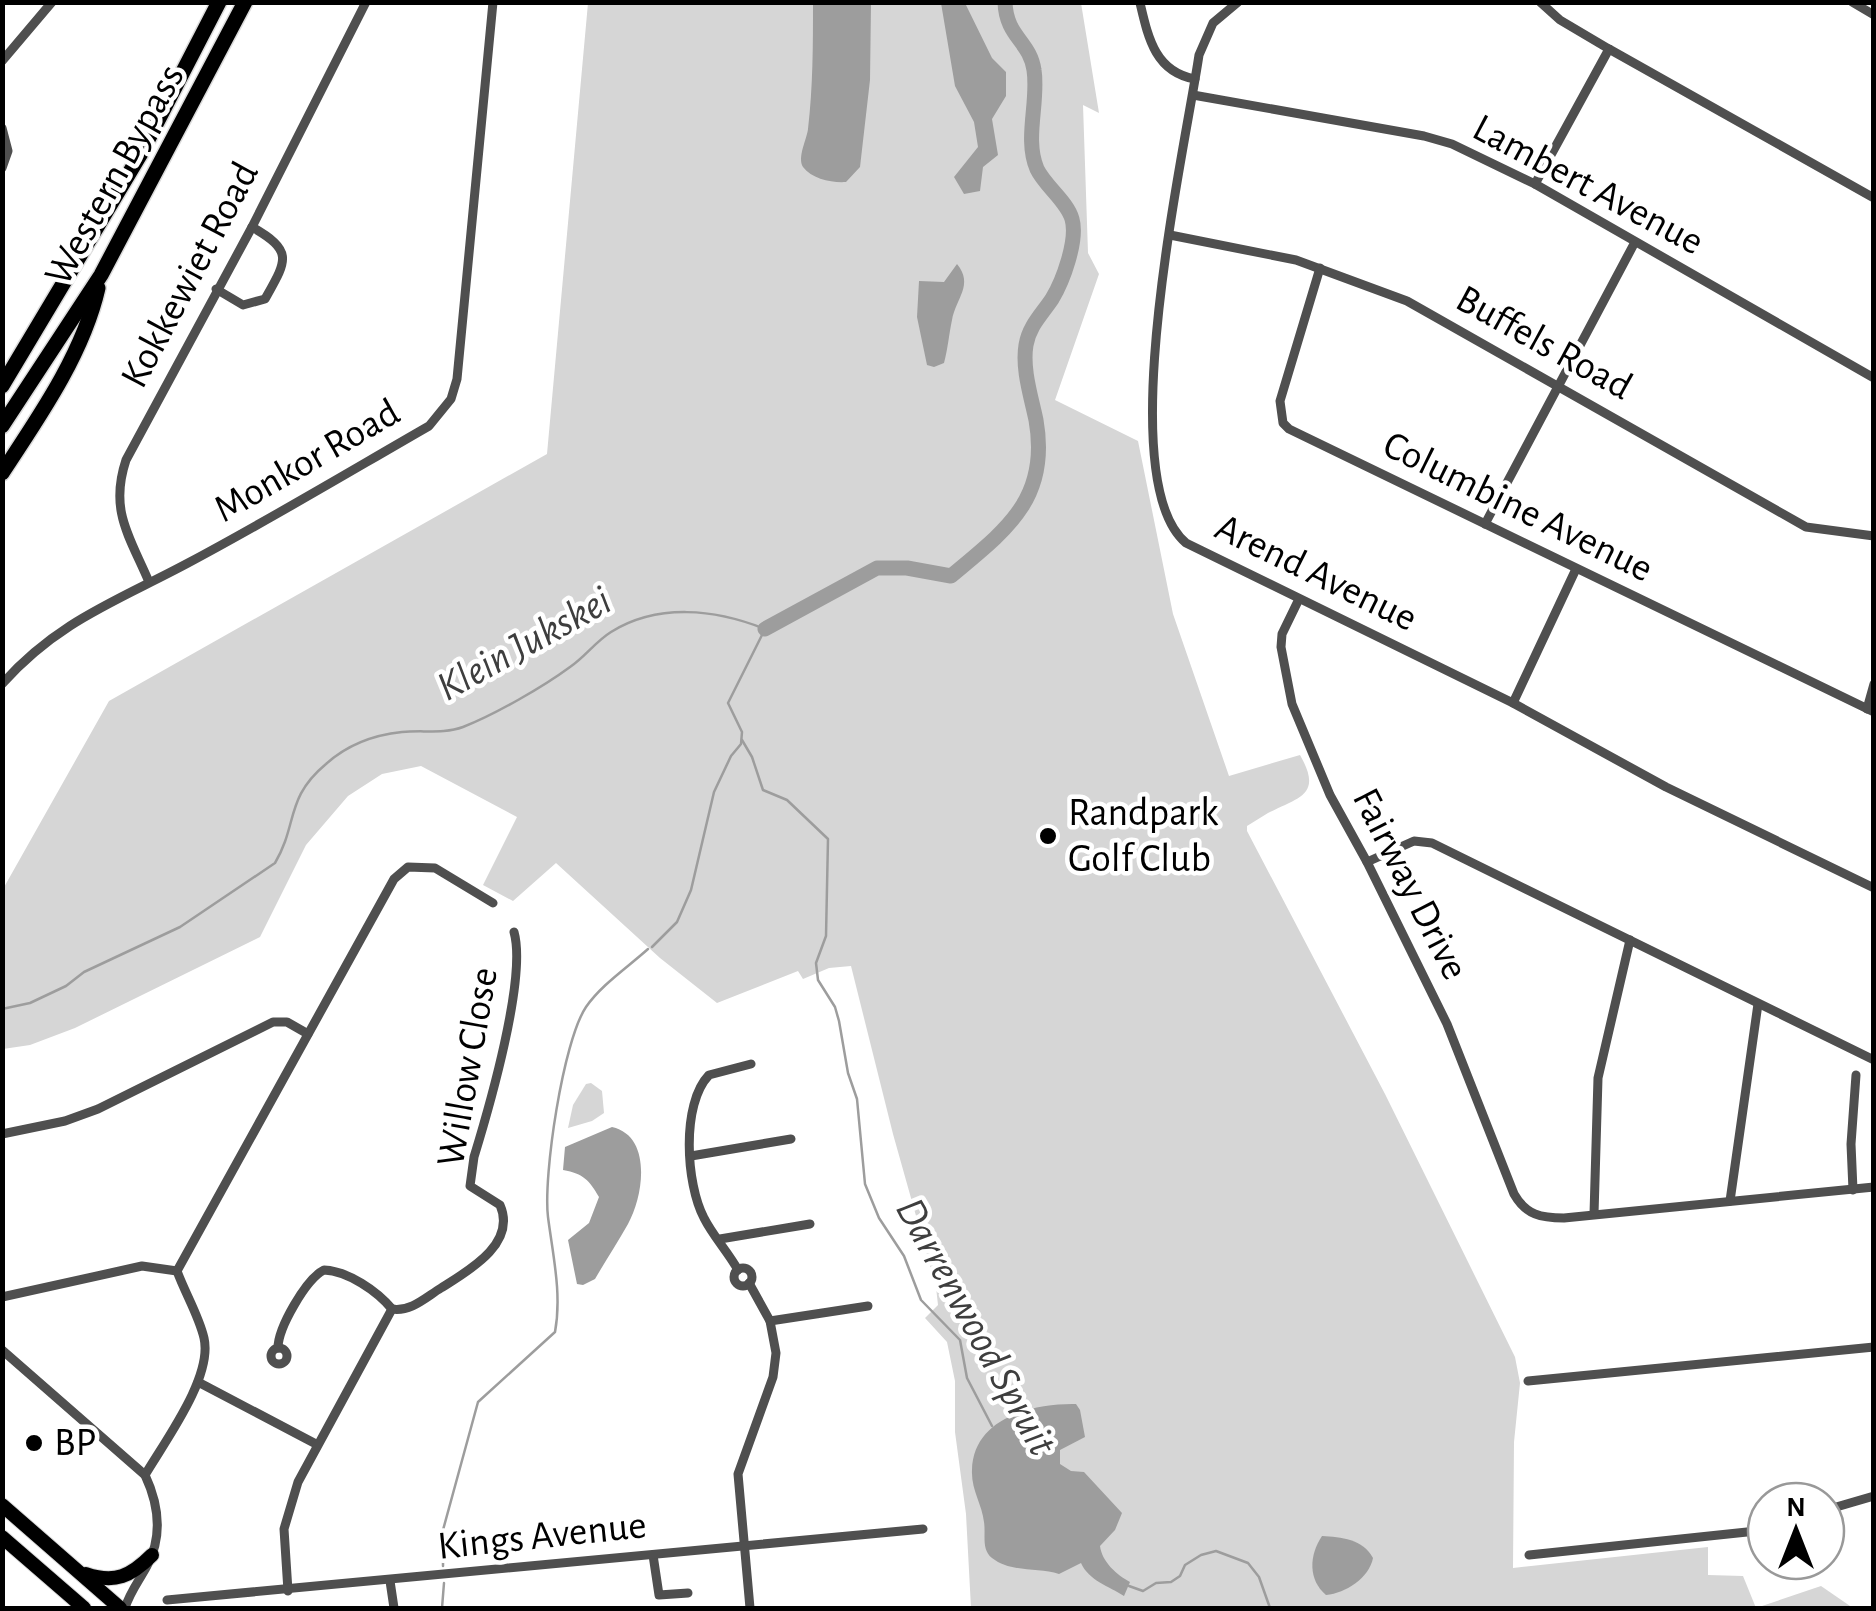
<svg xmlns="http://www.w3.org/2000/svg" width="1876" height="1611" viewBox="0 0 1876 1611" font-family="'Alegreya Sans',sans-serif">
	<style>
		.green { fill: #d6d6d6 }
		.water { fill: #9d9d9d }
		.lines { fill: none; stroke-linecap: round; stroke-linejoin: round }
		.stream { stroke: #9d9d9d; stroke-width: 2.5 }
		.river { stroke: #9d9d9d; stroke-width: 15 }
		.primary-casing { stroke: #dbdbdb; stroke-width: 16 }
		.highway-casing { stroke: #dbdbdb; stroke-width: 18 }
		.street { stroke: #4f4f4f; stroke-width: 9 }
		.primary { stroke: #000; stroke-width: 14 }
		.highway { stroke: #000; stroke-width: 15 }
		.poi-dot { fill: #000; stroke: #fff; stroke-width: 4 }
		.labels { text-anchor: middle; dominant-baseline: central; stroke-width: 9; stroke-linejoin: round; paint-order: stroke }
		.street-label { font-size: 40px; fill: #000; stroke: #fff }
		.poi-label { font-size: 40px; fill: #000; stroke: #fff; text-anchor: start }
		.water-label { font-size: 42px; font-style: italic; fill: #3e3e3e; stroke: #fff }
	</style>
	<rect width="100%" height="100%" fill="#fff"/>
	<!-- green -->
	<g class="green">
		<path d="M588,3H1081L1099,113L1083,105L1088,253L1099,274L1055,400L1138,441L1173,614L1229,776L1300,755C1323,795 1299,797 1268,813C1261,817 1254,822 1247,826V831L1385,1094L1515,1357L1520,1383L1514,1442L1513,1568L1708,1547V1575L1743,1576L1756,1608H971L966,1514L955,1432V1381L947,1342L925,1318L938,1305L936,1287L893,1134L851,966L829,968L803,979L798,971L717,1003L660,958L556,863L513,901L483,885L517,817L421,766L382,774L348,796L306,845L260,937L75,1028L30,1045L3,1049V889L109,701L547,454Z"/>
		<polygon points="591,1083 602,1091 604,1113 592,1121 568,1128 573,1105 586,1084"/>
		<polygon points="1821,1586 1853,1608 1756,1608"/>
	</g>
	<!-- water -->
	<g class="water">
		<path d="M813,3H871L870,80L860,167L846,182C832,183 812,179 803,167C797,157 807,139 808,129C813,87 813,45 813,3Z"/>
		<polygon points="941,3 965,3 992,58 1006,72 1006,96 992,119 998,155 983,167 980,191 964,194 954,177 978,147 974,122 955,86"/>
		<path d="M957,264C974,285 956,298 952,320C949,334 948,348 944,363L934,367L927,365L917,317L919,281L944,282Z"/>
		<path d="M612,1127C652,1136 644,1195 628,1224C618,1242 606,1260 595,1279L583,1285L577,1284L568,1240L589,1223L599,1197C589,1180 584,1174 563,1170L565,1147Z"/>
		<path d="M1076,1404L1080,1410L1085,1437L1060,1450V1464L1071,1471L1084,1472L1122,1513L1115,1530L1100,1546C1102,1562 1117,1575 1130,1582L1124,1596C1109,1586 1089,1581 1081,1563L1059,1574C1038,1567 1011,1573 992,1558C981,1549 986,1535 984,1522C982,1504 971,1490 972,1470C973,1418 1033,1403 1076,1404Z"/>
		<path d="M1322,1536C1341,1537 1363,1539 1373,1558C1369,1578 1346,1593 1326,1595C1308,1580 1309,1555 1322,1536Z"/>
	</g>
	<g class="lines">
		<!-- stream -->
		<g class="stream">
			<polyline points="742,740 752,757 763,790 787,800 828,839 826,936 816,963 818,980 835,1007 839,1021 848,1073 857,1099 865,1184 879,1218 904,1256 921,1300 960,1340 967,1378 992,1426"/>
			<path d="M2,1009L30,1003L66,986L84,972L180,927L275,863C298,824 285,798 326,764C347,745 373,735 402,732C422,730 444,734 463,727C494,715 543,687 570,667C585,657 595,642 611,632C658,603 715,609 765,629L728,703L742,732L741,744L731,756L714,792L691,890L677,922L652,947"/>
			<path d="M443,1566V1530L478,1402L555,1332C562,1294 553,1256 548,1217C543,1176 563,1041 586,1007C601,985 628,967 648,949"/>
			<polyline points="1129,1586 1143,1591 1156,1583 1171,1582 1180,1576 1185,1565 1201,1555 1216,1551 1248,1563 1259,1577 1270,1608"/>
			<polyline points="442,1608 444,1583"/>
		</g>
		<!-- river -->
		<path class="river" d="M765,629L877,568H907L951,576C1006,530 1050,499 1036,420C1031,396 1022,369 1026,345C1029,326 1042,314 1052,299C1063,281 1078,240 1072,219C1067,201 1045,186 1037,169C1024,139 1039,101 1034,70C1030,41 1006,37 1005,2"/>
		<!-- primary casing -->
		<g class="primary-casing">
			<g id="primary">
				<polyline points="2,1505 120,1608"/>
				<polyline points="2,1537 84,1608"/>
				<path d="M86,1574C115,1584 131,1576 152,1555"/>
			</g>
		</g>
		<!-- highway casing -->
		<g class="highway-casing">
			<g id="highway">
				<polyline points="2,386 140,155 219,2"/>
				<polyline points="2,426 101,275 245,2"/>
				<path d="M2,473C39,417 83,354 98,288"/>
			</g>
		</g>
		<!-- street -->
		<g class="street">
			<path d="M1238,2L1213,23L1199,55C1185,150 1110,479 1186,543L1513,703L1666,787L1874,888"/>
			<polyline points="1540,2 1560,20 1609,49 1874,198"/>
			<polyline points="1852,2 1874,15"/>
			<path d="M1140,3C1148,37 1155,72 1195,79"/>
			<polyline points="2,61 52,2"/>
			<polyline points="1193,95 1424,136 1452,144 1535,184 1874,378"/>
			<polyline points="2,128 8,151 2,168"/>
			<polyline points="1535,184 1609,49"/>
			<polyline points="1170,235 1296,260 1407,301 1806,527 1874,536"/>
			<polyline points="1320,268 1280,401 1283,423 1289,429 1874,712"/>
			<path d="M216,289L243,305L265,299C287,260 294,251 252,227"/>
			<polyline points="1485,524 1635,242"/>
			<path d="M149,582C130,537 109,511 126,460L252,227L366,2"/>
			<path d="M1299,599L1282,634L1281,647L1292,704L1330,795L1367,862L1447,1024L1514,1194C1526,1215 1541,1218 1564,1218L1874,1187"/>
			<path d="M2,684C58,621 117,601 188,563C269,520 349,472 429,426L451,399L457,379L493,2"/>
			<polyline points="1513,703 1576,569"/>
			<polyline points="1867,709 1874,684"/>
			<polyline points="1367,862 1414,841 1432,843 1874,1060"/>
			<polyline points="2,1134 65,1121 98,1109 273,1022 287,1022 308,1034"/>
			<polyline points="691,1156 791,1139"/>
			<polyline points="1853,1190 1851,1144 1856,1075"/>
			<polyline points="1730,1201 1758,1004"/>
			<polyline points="1594,1214 1598,1078 1630,940"/>
			<polyline points="720,1239 810,1224"/>
			<circle cx="743" cy="1277" r="9"/>
			<path d="M738,1270C728,1252 713,1236 704,1218C686,1184 681,1104 709,1075L751,1064"/>
			<polyline points="177,1271 394,879 408,867 435,868 493,903"/>
			<polyline points="749,1283 770,1321 776,1353 773,1377 738,1474 750,1608"/>
			<polyline points="2,1297 142,1266 177,1271"/>
			<path d="M392,1309C411,1312 426,1297 441,1288C468,1271 517,1244 500,1205L470,1186L474,1157C489,1108 527,978 514,932"/>
			<polyline points="770,1321 868,1306"/>
			<circle cx="279" cy="1356" r="8"/>
			<path d="M278,1348C278,1328 306,1279 324,1270C348,1271 377,1291 392,1309"/>
			<path d="M2,1350L145,1475C159,1505 163,1536 147,1566C139,1581 130,1592 125,1608"/>
			<polyline points="1528,1381 1874,1347"/>
			<polyline points="198,1382 316,1444"/>
			<path d="M145,1475C165,1441 213,1377 204,1338C199,1316 185,1293 177,1271"/>
			<polyline points="1826,1510 1874,1496"/>
			<polyline points="653,1555 659,1595 688,1593"/>
			<polyline points="1529,1555 1766,1530"/>
			<polyline points="390,1581 394,1608"/>
			<polyline points="288,1591 284,1529 298,1482 392,1309"/>
			<polyline points="167,1600 923,1529"/>
		</g>
		<!-- primary -->
		<use href="#primary" class="primary"/>
		<!-- highway -->
		<use href="#highway" class="highway"/>
	</g>
	<!-- markers -->
	<g class="poi-dot">
		<circle cx="1048" cy="836" r="10"/>
		<circle cx="34" cy="1443" r="10"/>
	</g>
	<g class="labels">
		<!-- street labels -->
		<g class="street-label">
			<text transform="translate(115 175) rotate(-61)">Western Bypass</text>
			<text transform="translate(1588 185) rotate(28)">Lambert Avenue</text>
			<text transform="translate(190 275) rotate(-62)">Kokkewiet Road</text>
			<text transform="translate(1544 343) rotate(29)">Buffels Road</text>
			<text transform="translate(307 461) rotate(-30)">Monkor Road</text>
			<text transform="translate(1518 507) rotate(26)">Columbine Avenue</text>
			<text transform="translate(1316 573) rotate(26)">Arend Avenue</text>
			<text transform="translate(1410 884) rotate(63)">Fairway Drive</text>
			<text transform="translate(468 1067) rotate(-80)">Willow Close</text>
			<text transform="translate(542 1536) rotate(-6)">Kings Avenue</text>
		</g>
		<!-- poi labels -->
		<g class="poi-label">
			<text x="1068" y="813">Randpark<tspan x="1068" dy="46">Golf Club</tspan></text>
			<text x="54" y="1443">BP</text>
		</g>
		<!-- water labels -->
		<g class="water-label">
			<text transform="translate(524 644) rotate(-29)">Klein Jukskei</text>
			<text transform="translate(976 1327) rotate(61)">Darrenwood Spruit</text>
		</g>
	</g>
	<!-- border -->
	<rect width="1876" height="1611" fill="none" stroke="#000000" stroke-width="10"/>
	<!-- north arrow -->
	<g transform="translate(1796 1531)"><circle r="48" fill="#ffffff" stroke="#999999" stroke-width="2.5"/>
	<path d="M0-8L18 38L0 25L-18 38Z" fill="#000000"/>
	<text y="-15" font-size="28" font-weight="bold" text-anchor="middle" fill="#000000">N</text>
	</g>
</svg>
